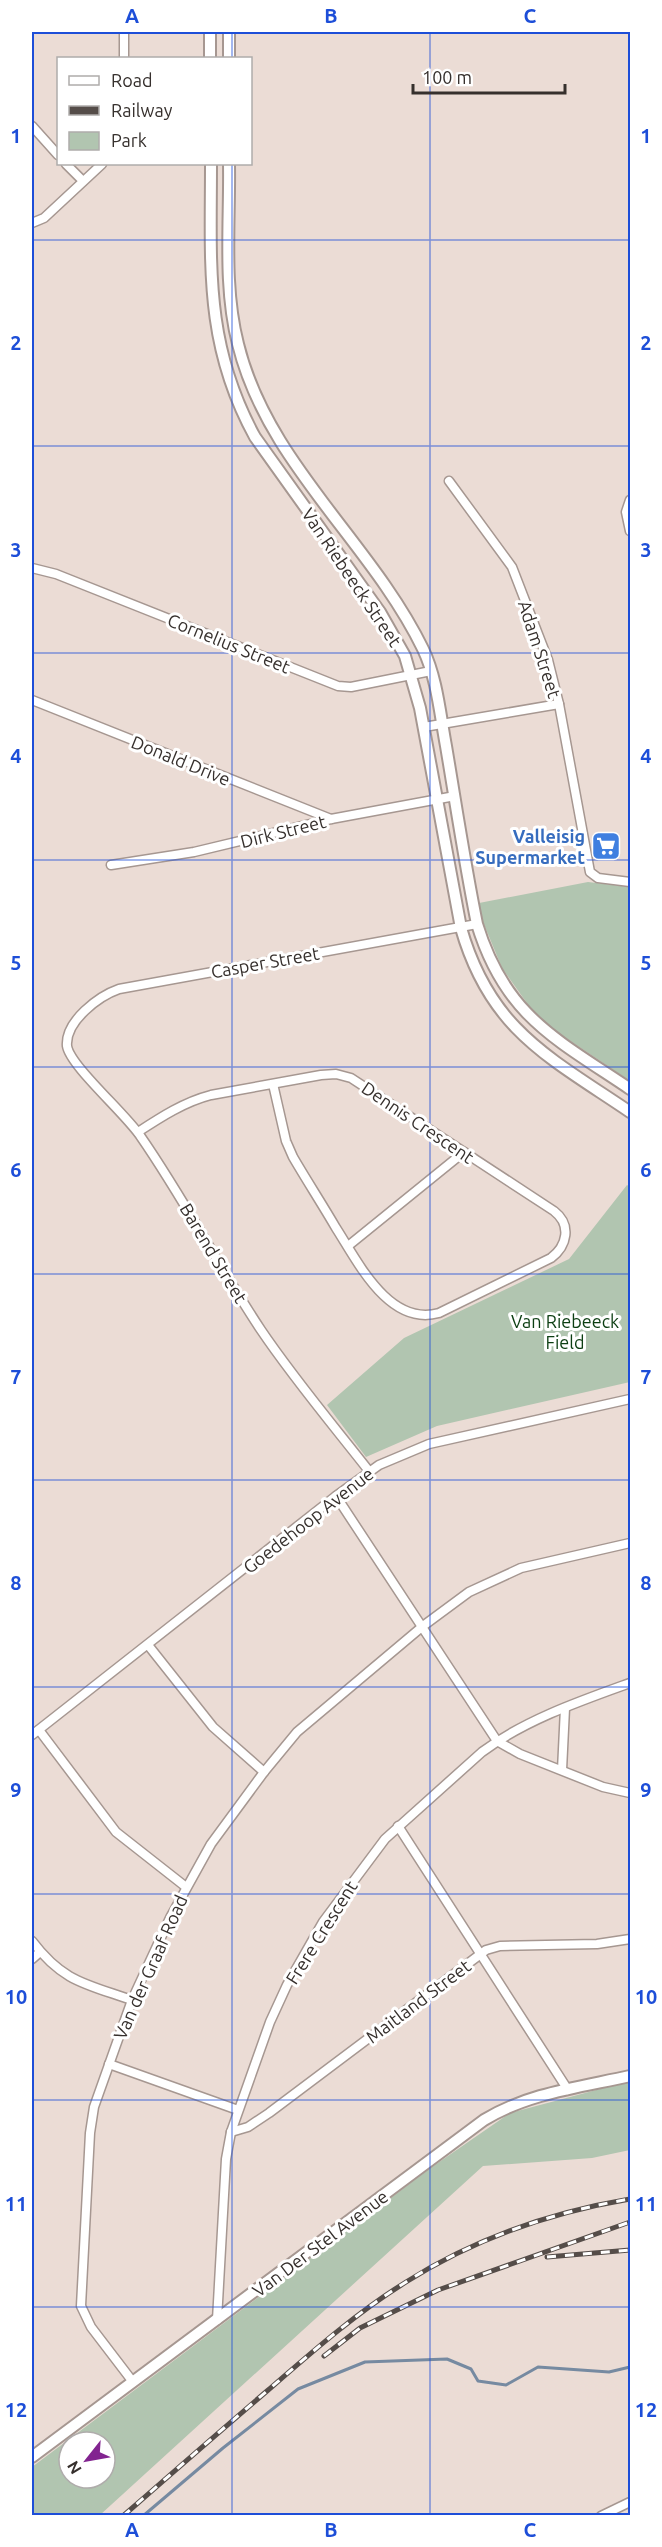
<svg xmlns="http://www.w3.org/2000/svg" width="662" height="2547" viewBox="0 0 662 2547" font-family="Ubuntu,sans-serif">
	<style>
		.green { fill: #b1c5b0; fill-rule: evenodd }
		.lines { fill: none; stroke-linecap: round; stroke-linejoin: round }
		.stream { stroke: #768aa1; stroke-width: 3 }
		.minor-casing { stroke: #a69791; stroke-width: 11 }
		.tertiary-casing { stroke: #a69791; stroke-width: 14 }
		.minor { stroke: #fff; stroke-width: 8 }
		.tertiary { stroke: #fff; stroke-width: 10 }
		.rail-casing { stroke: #554d49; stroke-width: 5 }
		.rail { stroke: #fff; stroke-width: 3; stroke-dasharray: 9; stroke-linecap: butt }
		.grid { fill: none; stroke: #1d4ed8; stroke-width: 1.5; stroke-opacity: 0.55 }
		.labels { text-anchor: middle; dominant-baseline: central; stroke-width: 6; stroke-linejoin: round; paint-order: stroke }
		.street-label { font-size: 18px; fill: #36302d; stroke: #fff }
		.shop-label { font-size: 18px; font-weight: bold; fill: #366cbe; stroke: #fff; text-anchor: end }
		.park-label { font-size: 18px; fill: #0c3e12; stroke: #fff }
		.neatline { fill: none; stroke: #1d4ed8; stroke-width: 2 }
		.grid-label { font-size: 20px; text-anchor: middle; font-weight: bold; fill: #1d4ed8 }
	</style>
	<rect width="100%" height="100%" fill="#ebdcd5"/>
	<!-- green -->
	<g class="green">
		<polygon points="588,882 630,887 630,1081 539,1020 502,968 483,922 479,903"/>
		<polygon points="627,1185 630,1187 630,1382 437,1426 366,1457 327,1405 404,1338 569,1259"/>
		<path d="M630,2081V2150L592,2158L483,2166L100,2515L32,2516V2467L432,2167L510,2113ZM69,2442H105V2478H69Z"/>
	</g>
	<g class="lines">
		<!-- stream -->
		<polyline class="stream" points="143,2516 223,2448 298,2389 365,2362 447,2359 471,2369 478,2381 506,2385 538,2367 609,2372 630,2367"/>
		<!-- minor casing -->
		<g class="minor-casing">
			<g id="minor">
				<polyline points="124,32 124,58"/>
				<polyline points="32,126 58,155"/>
				<polyline points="66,164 83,181"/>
				<polyline points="32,223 44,218 102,164"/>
				<polyline points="449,481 512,567 548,660 559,704 590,872 598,878 630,882"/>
				<polyline points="630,500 626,512 630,531"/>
				<polyline points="32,568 56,574 338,686 351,687 431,671"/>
				<polyline points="32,700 331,819"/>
				<polyline points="424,727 559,704"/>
				<polyline points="111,865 194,852 331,819 455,796"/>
				<path d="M138,1132C161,1117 184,1102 211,1095L321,1075L336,1074L351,1078L554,1211C572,1225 567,1246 551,1258L439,1313C389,1327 358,1262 336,1228C322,1204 307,1181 293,1157L286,1141L273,1084"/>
				<polyline points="348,1246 464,1152"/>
				<path d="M369,1471C333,1425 294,1379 261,1330C219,1267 184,1199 141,1137C127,1115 70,1066 67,1046C65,1021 99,996 119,989L477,924"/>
				<polyline points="336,1496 497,1741 520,1754 603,1787 630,1793"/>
				<polyline points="148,1645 213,1727 264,1772"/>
				<polyline points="39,1730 116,1832 186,1887"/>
				<polyline points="32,1735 336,1496 379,1465 429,1444 630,1399"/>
				<polyline points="562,1770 565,1708"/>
				<polyline points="398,1826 568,2090"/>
				<path d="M32,1941C63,1982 86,1984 132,2000"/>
				<polyline points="32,1959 40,1952"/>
				<polyline points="109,2064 238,2110"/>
				<polyline points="231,2132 248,2127 269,2113 486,1950 500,1946 597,1944 630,1939"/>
				<path d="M217,2320L226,2159L231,2132L270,2022L287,1985L323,1922L385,1839L482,1752C525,1720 580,1701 630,1683"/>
				<polyline points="133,2382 91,2327 81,2306 90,2133 94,2107 132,2000 170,1918 211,1844 264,1772 297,1732 423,1626 469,1592 521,1568 630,1543"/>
				<polyline points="601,2516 630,2502"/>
			</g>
		</g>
		<!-- tertiary casing -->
		<g class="tertiary-casing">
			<g id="tertiary">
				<polyline points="210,32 210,58"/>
				<polyline points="229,32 229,58"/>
				<path d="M211,164C211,265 204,344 255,437L380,612L405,656L420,708L461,928C490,1030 549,1057 630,1112"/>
				<path d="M229,164C230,223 223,286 238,344C267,463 371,542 423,649C437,678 440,714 446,746C456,805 465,865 477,924C505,1016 556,1039 630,1089"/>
				<path d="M32,2457L484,2120C528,2093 581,2087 630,2076"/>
			</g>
		</g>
		<!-- minor -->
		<use href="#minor" class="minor"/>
		<!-- tertiary -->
		<use href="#tertiary" class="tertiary"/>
		<!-- rail casing -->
		<g class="rail-casing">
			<g id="rail">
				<polyline points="547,2257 630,2250"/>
				<polyline points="324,2356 360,2328 438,2290 630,2222"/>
				<path d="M123,2516C171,2474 219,2432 267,2391C312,2352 356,2313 406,2282C474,2239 552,2212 630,2199"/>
			</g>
		</g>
		<!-- rail -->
		<use href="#rail" class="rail"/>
	</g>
	<!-- grid -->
	<path class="grid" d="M232,32V58M430,32V2516M232,164V2516M32,240H630M32,446H630M32,653H630M32,860H630M32,1067H630M32,1274H630M32,1480H630M32,1687H630M32,1894H630M32,2100H630M32,2307H630"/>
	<!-- icons -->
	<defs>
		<g id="supermarket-square" transform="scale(1.5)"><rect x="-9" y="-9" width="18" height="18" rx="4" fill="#3f7fe0" stroke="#fff"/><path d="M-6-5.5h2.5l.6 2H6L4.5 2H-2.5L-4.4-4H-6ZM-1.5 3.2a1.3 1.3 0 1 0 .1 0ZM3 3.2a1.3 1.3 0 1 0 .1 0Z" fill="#fff"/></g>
	</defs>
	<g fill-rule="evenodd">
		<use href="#supermarket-square" x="606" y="846"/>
	</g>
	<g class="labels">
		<!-- street labels -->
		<g class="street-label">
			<text transform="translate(352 577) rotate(56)">Van Riebeeck Street</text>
			<text transform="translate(229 643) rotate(22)">Cornelius Street</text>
			<text transform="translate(540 649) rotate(72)">Adam Street</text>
			<text transform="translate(181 760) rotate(22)">Donald Drive</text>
			<text transform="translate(283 831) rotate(-14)">Dirk Street</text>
			<text transform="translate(265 962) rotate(-10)">Casper Street</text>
			<text transform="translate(418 1122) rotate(34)">Dennis Crescent</text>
			<text transform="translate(214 1253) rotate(59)">Barend Street</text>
			<text transform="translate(308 1520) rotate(-38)">Goedehoop Avenue</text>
			<text transform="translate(321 1932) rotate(-58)">Frere Crescent</text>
			<text transform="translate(150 1967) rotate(-66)">Van der Graaf Road</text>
			<text transform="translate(418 2001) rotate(-37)">Maitland Street</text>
			<text transform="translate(320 2243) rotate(-37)">Van Der Stel Avenue</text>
		</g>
		<!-- shop labels -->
		<g class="shop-label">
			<text x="585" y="836">Valleisig<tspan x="585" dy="21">Supermarket</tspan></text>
		</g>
		<!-- park labels -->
		<g class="park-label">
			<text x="565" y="1321">Van Riebeeck<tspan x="565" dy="21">Field</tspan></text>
		</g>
	</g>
	<!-- border -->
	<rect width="662" height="2547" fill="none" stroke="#ffffff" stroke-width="66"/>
	<!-- legend -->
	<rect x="57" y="57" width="195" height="108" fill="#ffffff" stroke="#afacab" stroke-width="1.5"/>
	<rect x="69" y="76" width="30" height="9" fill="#ffffff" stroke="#afacab" stroke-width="1.5"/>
	<text x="111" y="87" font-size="18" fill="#36302d">Road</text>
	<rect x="69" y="106" width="30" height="9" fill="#554d49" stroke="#afacab" stroke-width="1.5"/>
	<text x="111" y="117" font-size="18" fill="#36302d">Railway</text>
	<rect x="69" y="132" width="30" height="18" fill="#b1c5b0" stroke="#afacab" stroke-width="1.5"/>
	<text x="111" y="147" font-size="18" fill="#36302d">Park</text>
	<!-- north arrow -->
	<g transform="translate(87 2460) rotate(239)"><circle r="28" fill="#ffffff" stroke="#afacab" stroke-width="1.5"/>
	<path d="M0-4.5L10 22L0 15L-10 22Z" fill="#822490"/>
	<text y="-9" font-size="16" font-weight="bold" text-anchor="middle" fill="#36302d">N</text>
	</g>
	<!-- scale -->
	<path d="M413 84v9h152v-9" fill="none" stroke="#36302d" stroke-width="3"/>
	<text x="422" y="84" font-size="18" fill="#36302d" stroke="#ffffff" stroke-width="4.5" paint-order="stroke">100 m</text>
	<rect x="33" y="33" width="596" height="2481" class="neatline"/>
	<g class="grid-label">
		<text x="132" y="23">A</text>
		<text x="331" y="23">B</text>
		<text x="530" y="23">C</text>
		<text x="16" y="143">1</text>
		<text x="646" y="143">1</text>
		<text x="16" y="350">2</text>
		<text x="646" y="350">2</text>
		<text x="16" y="557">3</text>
		<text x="646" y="557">3</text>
		<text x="16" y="763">4</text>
		<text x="646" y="763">4</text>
		<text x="16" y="970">5</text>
		<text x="646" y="970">5</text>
		<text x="16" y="1177">6</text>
		<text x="646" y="1177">6</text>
		<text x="16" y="1384">7</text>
		<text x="646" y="1384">7</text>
		<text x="16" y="1590">8</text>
		<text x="646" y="1590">8</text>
		<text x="16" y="1797">9</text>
		<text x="646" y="1797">9</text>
		<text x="16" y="2004">10</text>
		<text x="646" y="2004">10</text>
		<text x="16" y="2211">11</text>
		<text x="646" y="2211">11</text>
		<text x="16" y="2417">12</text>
		<text x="646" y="2417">12</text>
		<text x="132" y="2537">A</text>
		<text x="331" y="2537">B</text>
		<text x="530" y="2537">C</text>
	</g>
</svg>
